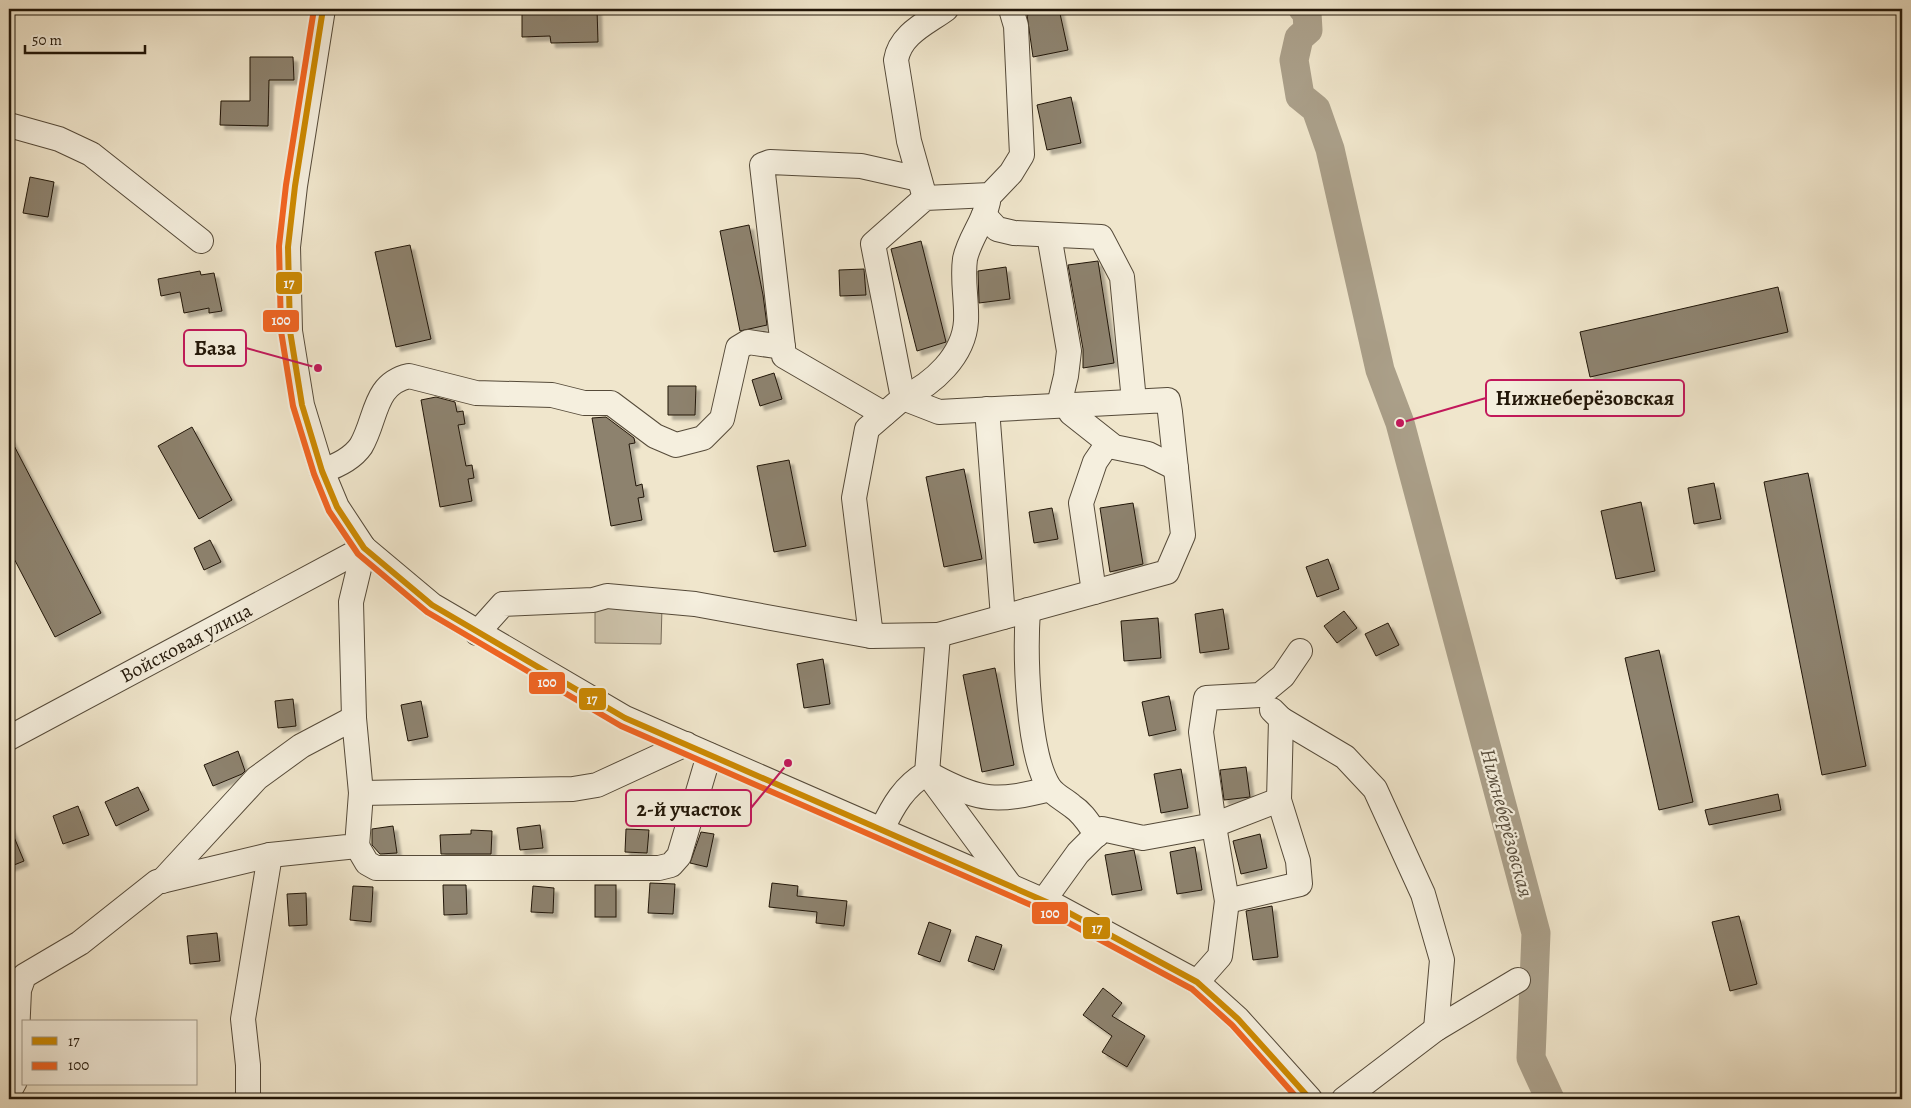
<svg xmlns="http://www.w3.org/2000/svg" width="1911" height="1108" viewBox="0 0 1911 1108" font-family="Alegreya,serif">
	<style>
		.green { fill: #cdc3ab; stroke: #776c5a }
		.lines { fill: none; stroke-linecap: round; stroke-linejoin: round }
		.river { stroke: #aa9f89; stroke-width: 29 }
		.building { fill: #8d826e; stroke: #211608; filter: url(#shadow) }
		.minor-casing { stroke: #554a39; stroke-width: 26 }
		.minor { stroke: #f5efde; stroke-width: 24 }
		.bus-1-casing { stroke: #f5efde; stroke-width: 10 }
		.bus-2-casing { stroke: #f5efde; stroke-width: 10 }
		.bus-1 { stroke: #cc8902; stroke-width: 6 }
		.bus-2 { stroke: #f26522; stroke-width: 6 }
		.labels { text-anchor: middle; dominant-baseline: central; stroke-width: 4.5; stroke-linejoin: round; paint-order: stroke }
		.street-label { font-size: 20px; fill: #211608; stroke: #f5efde }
		.water-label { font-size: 21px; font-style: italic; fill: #584d3c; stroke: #f5efde }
		.leader { fill: none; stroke: #c2185b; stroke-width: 2 }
		.callout-dot { fill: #c2185b; stroke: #f5efde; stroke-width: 2 }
		.callout { fill: #f5efde; stroke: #c2185b; stroke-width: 2 }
		.callout-label { font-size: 21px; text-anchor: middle; font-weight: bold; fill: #211608 }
		.line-badge { stroke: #f5efde; stroke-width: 2 }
		.badge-label { font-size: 14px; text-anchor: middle; font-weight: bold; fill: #fff }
	</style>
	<defs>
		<filter id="shadow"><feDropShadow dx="4.5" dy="4.5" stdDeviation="1" flood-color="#0004"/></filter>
	</defs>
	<rect width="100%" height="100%" fill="#f0e6cc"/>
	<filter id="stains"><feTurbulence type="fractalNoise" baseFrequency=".004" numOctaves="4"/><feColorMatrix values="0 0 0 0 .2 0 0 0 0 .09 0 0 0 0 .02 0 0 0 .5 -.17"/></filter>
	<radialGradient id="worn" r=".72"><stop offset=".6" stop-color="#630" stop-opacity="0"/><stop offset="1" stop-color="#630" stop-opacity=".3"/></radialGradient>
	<!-- green -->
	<polygon class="green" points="595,607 662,607 661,644 595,643"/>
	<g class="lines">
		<!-- river -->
		<polyline class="river" points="1303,9 1307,13 1308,30 1299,38 1294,60 1300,96 1316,109 1330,149 1380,370 1400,423 1536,933 1531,1058 1550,1099"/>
	</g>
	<!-- building -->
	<g class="building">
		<polygon points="522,9 597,9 598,42 551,43 550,36 522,37"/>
		<polygon points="1059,9 1068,50 1033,57 1027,15"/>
		<polygon points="250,57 293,57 294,80 269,80 268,126 220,125 221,101 250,101"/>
		<polygon points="1071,97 1081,143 1047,150 1037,105"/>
		<polygon points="30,177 54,182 48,217 23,213"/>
		<polygon points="749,225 763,295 767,325 740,331 720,231"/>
		<polygon points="921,241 946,342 917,351 891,249"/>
		<polygon points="410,245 431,339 396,347 375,252"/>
		<polygon points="1098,261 1114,363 1083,368 1083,349 1068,265"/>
		<polygon points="1006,267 1010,299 979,303 978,271"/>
		<polygon points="864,269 866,295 840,296 839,270"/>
		<polygon points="200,271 201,275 214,273 222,311 209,313 209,308 184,313 180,292 161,296 158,279"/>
		<polygon points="1778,287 1788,332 1590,377 1580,332"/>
		<polygon points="774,373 782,399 760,406 752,380"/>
		<polygon points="668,386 696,386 695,415 668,415"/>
		<polygon points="436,397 455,402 457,412 463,411 465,424 458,425 466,466 472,465 474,478 468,479 472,501 440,507 421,400"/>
		<polygon points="606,417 634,438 635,443 629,444 636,486 642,484 644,497 638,498 642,520 611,526 592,418"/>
		<polygon points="192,427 232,500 199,519 158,446"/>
		<polygon points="9,436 101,613 55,637 9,549"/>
		<polygon points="789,460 806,546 774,552 757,466"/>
		<polygon points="964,469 982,559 944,567 926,477"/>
		<polygon points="1808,473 1866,766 1822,775 1764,482"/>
		<polygon points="1714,483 1721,519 1694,524 1688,488"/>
		<polygon points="1641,502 1655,571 1616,579 1601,511"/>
		<polygon points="1133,503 1143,564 1110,572 1100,508"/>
		<polygon points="1052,508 1058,539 1034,543 1029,512"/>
		<polygon points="210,540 221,562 204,570 194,548"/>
		<polygon points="1328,559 1339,589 1317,597 1306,567"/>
		<polygon points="1223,609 1229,649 1200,653 1195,614"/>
		<polygon points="1344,611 1357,628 1337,643 1324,626"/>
		<polygon points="1158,618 1161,658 1124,661 1121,621"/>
		<polygon points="1388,623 1399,645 1376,656 1365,634"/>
		<polygon points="1659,650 1693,802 1659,810 1625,658"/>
		<polygon points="823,659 830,704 804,708 797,664"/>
		<polygon points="995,668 1014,765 982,772 963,675"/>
		<polygon points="1169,696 1176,730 1149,736 1142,702"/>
		<polygon points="293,699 296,726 278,728 275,701"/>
		<polygon points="421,701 428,737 408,741 401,705"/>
		<polygon points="238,751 245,771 242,774 213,786 204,765"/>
		<polygon points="1246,767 1250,797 1224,800 1220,770"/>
		<polygon points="1181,769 1188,808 1161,813 1154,774"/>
		<polygon points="138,787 149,810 116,826 105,802"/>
		<polygon points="1778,794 1781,810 1709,825 1705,810"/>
		<polygon points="78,806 89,835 63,844 53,816"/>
		<polygon points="9,825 24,861 9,867"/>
		<polygon points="540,825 543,848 520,850 517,828"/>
		<polygon points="393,826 397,853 380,854 372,845 372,829"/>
		<polygon points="626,829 649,830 647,853 625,852"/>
		<polygon points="471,830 492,831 491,854 441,854 440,835 471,834"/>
		<polygon points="701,832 714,834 707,867 690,863"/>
		<polygon points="1260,834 1267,868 1241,874 1233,841"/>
		<polygon points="1195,847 1202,890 1177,894 1170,852"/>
		<polygon points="1134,850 1142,890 1112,895 1105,855"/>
		<polygon points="650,883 675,884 673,914 648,913"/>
		<polygon points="772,883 798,886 797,896 847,901 844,926 816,923 817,912 769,907"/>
		<polygon points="443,885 466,885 467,914 444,915"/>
		<rect x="595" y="885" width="21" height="32"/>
		<polygon points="353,886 373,887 371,922 350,920"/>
		<polygon points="533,886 554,888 553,913 531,912"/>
		<polygon points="306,893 307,925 289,926 287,894"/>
		<polygon points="1272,906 1278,957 1253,960 1246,911"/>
		<polygon points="1739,916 1757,984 1730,991 1712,922"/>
		<polygon points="929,922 951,930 940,962 918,954"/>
		<polygon points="217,933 220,961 190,964 187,936"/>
		<polygon points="976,936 1002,945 994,970 968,961"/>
		<polygon points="1103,988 1122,1003 1112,1016 1145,1036 1127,1067 1102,1052 1112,1036 1083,1015"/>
	</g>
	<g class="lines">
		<!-- minor casing -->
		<g class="minor-casing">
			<g id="minor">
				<polyline points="323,9 295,186 288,247 290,331 302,405 322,471 337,507 364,548 432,605 625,718 1058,907 1197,982 1238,1019 1310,1099"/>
				<polyline points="9,125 59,139 91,154 201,241"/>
				<path d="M923,191L909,141L896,60C900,34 927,23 946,9"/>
				<polyline points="984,215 997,229 1014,233 1101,237 1122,277 1134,401"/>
				<polyline points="1049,235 1069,351 1066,376 1059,405"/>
				<polyline points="903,398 939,412 1168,400 1170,412 1183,535 1167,572 938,635"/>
				<path d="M903,398C933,384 964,356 966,321C967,300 962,280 965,259C969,239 984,222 988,202"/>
				<polyline points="1066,405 1071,413 1114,447 1148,454 1176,468"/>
				<polyline points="987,409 1003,617"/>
				<polyline points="884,414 784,356 762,165 770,162 861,166 919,179"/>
				<path d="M322,471C337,466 352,459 361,446C377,419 373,384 409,376L476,393L552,395L584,403H611L655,436L676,445L703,438L722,419L738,348L748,342L783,347"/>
				<polyline points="1094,592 1081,503 1095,462 1108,443"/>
				<path d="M1028,610C1025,652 1027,752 1049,787C1055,796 1064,799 1072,806C1083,813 1089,824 1097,835"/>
				<polyline points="477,633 503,604 593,600 607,596 695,604 871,636"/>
				<polyline points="1281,719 1345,757 1375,789 1423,894 1442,960 1436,1029"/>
				<polyline points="9,738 364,548"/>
				<polyline points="927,773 938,635 871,636 854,498 867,429 903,398 873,244 925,198 990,195 1011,173 1022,155 1016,26 1011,9"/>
				<polyline points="927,773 1009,884"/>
				<path d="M933,776C981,802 997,802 1050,789"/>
				<polyline points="361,793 573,789 597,785 686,744"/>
				<path d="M882,829C893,806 904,786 927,773"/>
				<polyline points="357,846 367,863 376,868 659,868 671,865 679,856 709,755"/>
				<polyline points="162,881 257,778 301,746 354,718"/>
				<polyline points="1044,900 1078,853 1102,829 1143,838 1214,825 1279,800"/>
				<polyline points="1227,901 1300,884 1298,861 1279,800 1281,719 1272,710"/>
				<polyline points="1197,982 1220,956 1227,901 1215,832 1201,732 1206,698 1260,695 1283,676 1300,651"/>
				<polyline points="9,1092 15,1081 19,990 24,976 80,943 157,882 270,855 357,846 361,793 354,718 351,602 364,548"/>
				<polyline points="248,1099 248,1065 243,1019 270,855"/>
				<polyline points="1344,1099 1436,1029 1518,980"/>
			</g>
		</g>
		<!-- minor -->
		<use href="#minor" class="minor"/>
		<!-- bus-1 casing -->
		<g class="bus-1-casing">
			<polyline id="bus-1" points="323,9 295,186 288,247 290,331 302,405 322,471 337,507 364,548 432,605 625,718 1058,907 1197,982 1238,1019 1310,1099"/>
		</g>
		<!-- bus-2 casing -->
		<g class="bus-2-casing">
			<polyline id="bus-2" points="314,9 286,185 279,246 281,331 293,406 314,474 329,511 358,554 427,612 621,726 1054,915 1192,989 1232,1025 1298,1099"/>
		</g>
		<!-- bus-1 -->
		<use href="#bus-1" class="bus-1"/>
		<!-- bus-2 -->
		<use href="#bus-2" class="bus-2"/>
	</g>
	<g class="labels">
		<!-- street labels -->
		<g class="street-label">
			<text transform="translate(186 643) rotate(-28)">Войсковая улица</text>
		</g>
		<!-- water labels -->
		<g class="water-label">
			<text transform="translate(1507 823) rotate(75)">Нижнеберёзовская</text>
		</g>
	</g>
	<!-- callouts -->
	<path class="leader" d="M318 368L246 348M1400 423L1486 398M788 763L751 808"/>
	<g class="callout-dot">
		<circle cx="318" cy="368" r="5"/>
		<circle cx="1400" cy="423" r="5"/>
		<circle cx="788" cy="763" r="5"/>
	</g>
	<g class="callout">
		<rect x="184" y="330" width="62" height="36" rx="5"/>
		<rect x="1486" y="380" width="198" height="36" rx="5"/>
		<rect x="626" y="790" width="125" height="36" rx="5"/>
	</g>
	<g class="callout-label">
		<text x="215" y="355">База</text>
		<text x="1585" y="405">Нижнеберёзовская</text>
		<text x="689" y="816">2-й участок</text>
	</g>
	<g class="line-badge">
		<rect x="275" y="271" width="28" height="24" rx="5" fill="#cc8902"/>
		<rect x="262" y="309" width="38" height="24" rx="5" fill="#f26522"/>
		<rect x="528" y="671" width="38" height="24" rx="5" fill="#f26522"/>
		<rect x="578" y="687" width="29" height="24" rx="5" fill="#cc8902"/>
		<rect x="1031" y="901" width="38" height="24" rx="5" fill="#f26522"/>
		<rect x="1082" y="916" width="29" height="24" rx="5" fill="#cc8902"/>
	</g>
	<g class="badge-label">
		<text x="289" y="288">17</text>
		<text x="281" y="325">100</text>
		<text x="547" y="687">100</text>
		<text x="592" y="704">17</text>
		<text x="1050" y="918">100</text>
		<text x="1097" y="933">17</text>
	</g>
	<!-- margin -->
	<rect width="1911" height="1108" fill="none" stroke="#f0e6cc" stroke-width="30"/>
	<rect x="10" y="10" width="1891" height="1088" fill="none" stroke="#211608" stroke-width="2.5"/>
	<rect x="15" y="15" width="1881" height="1078" fill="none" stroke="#211608"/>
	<!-- legend -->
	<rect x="22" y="1020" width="175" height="65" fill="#f5efde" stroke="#a09888"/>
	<rect x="32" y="1037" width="25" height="8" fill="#cc8902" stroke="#a09888"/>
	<text x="68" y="1046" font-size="15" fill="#211608">17</text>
	<rect x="32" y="1062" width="25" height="8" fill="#f26522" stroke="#a09888"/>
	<text x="68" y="1070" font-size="15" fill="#211608">100</text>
	<!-- scale -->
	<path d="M25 45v8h120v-8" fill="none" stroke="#211608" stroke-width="2.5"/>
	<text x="32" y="45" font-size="15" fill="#211608" stroke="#f5efde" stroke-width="4" paint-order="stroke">50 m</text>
	<rect width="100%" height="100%" filter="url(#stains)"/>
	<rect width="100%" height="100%" fill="url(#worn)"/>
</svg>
